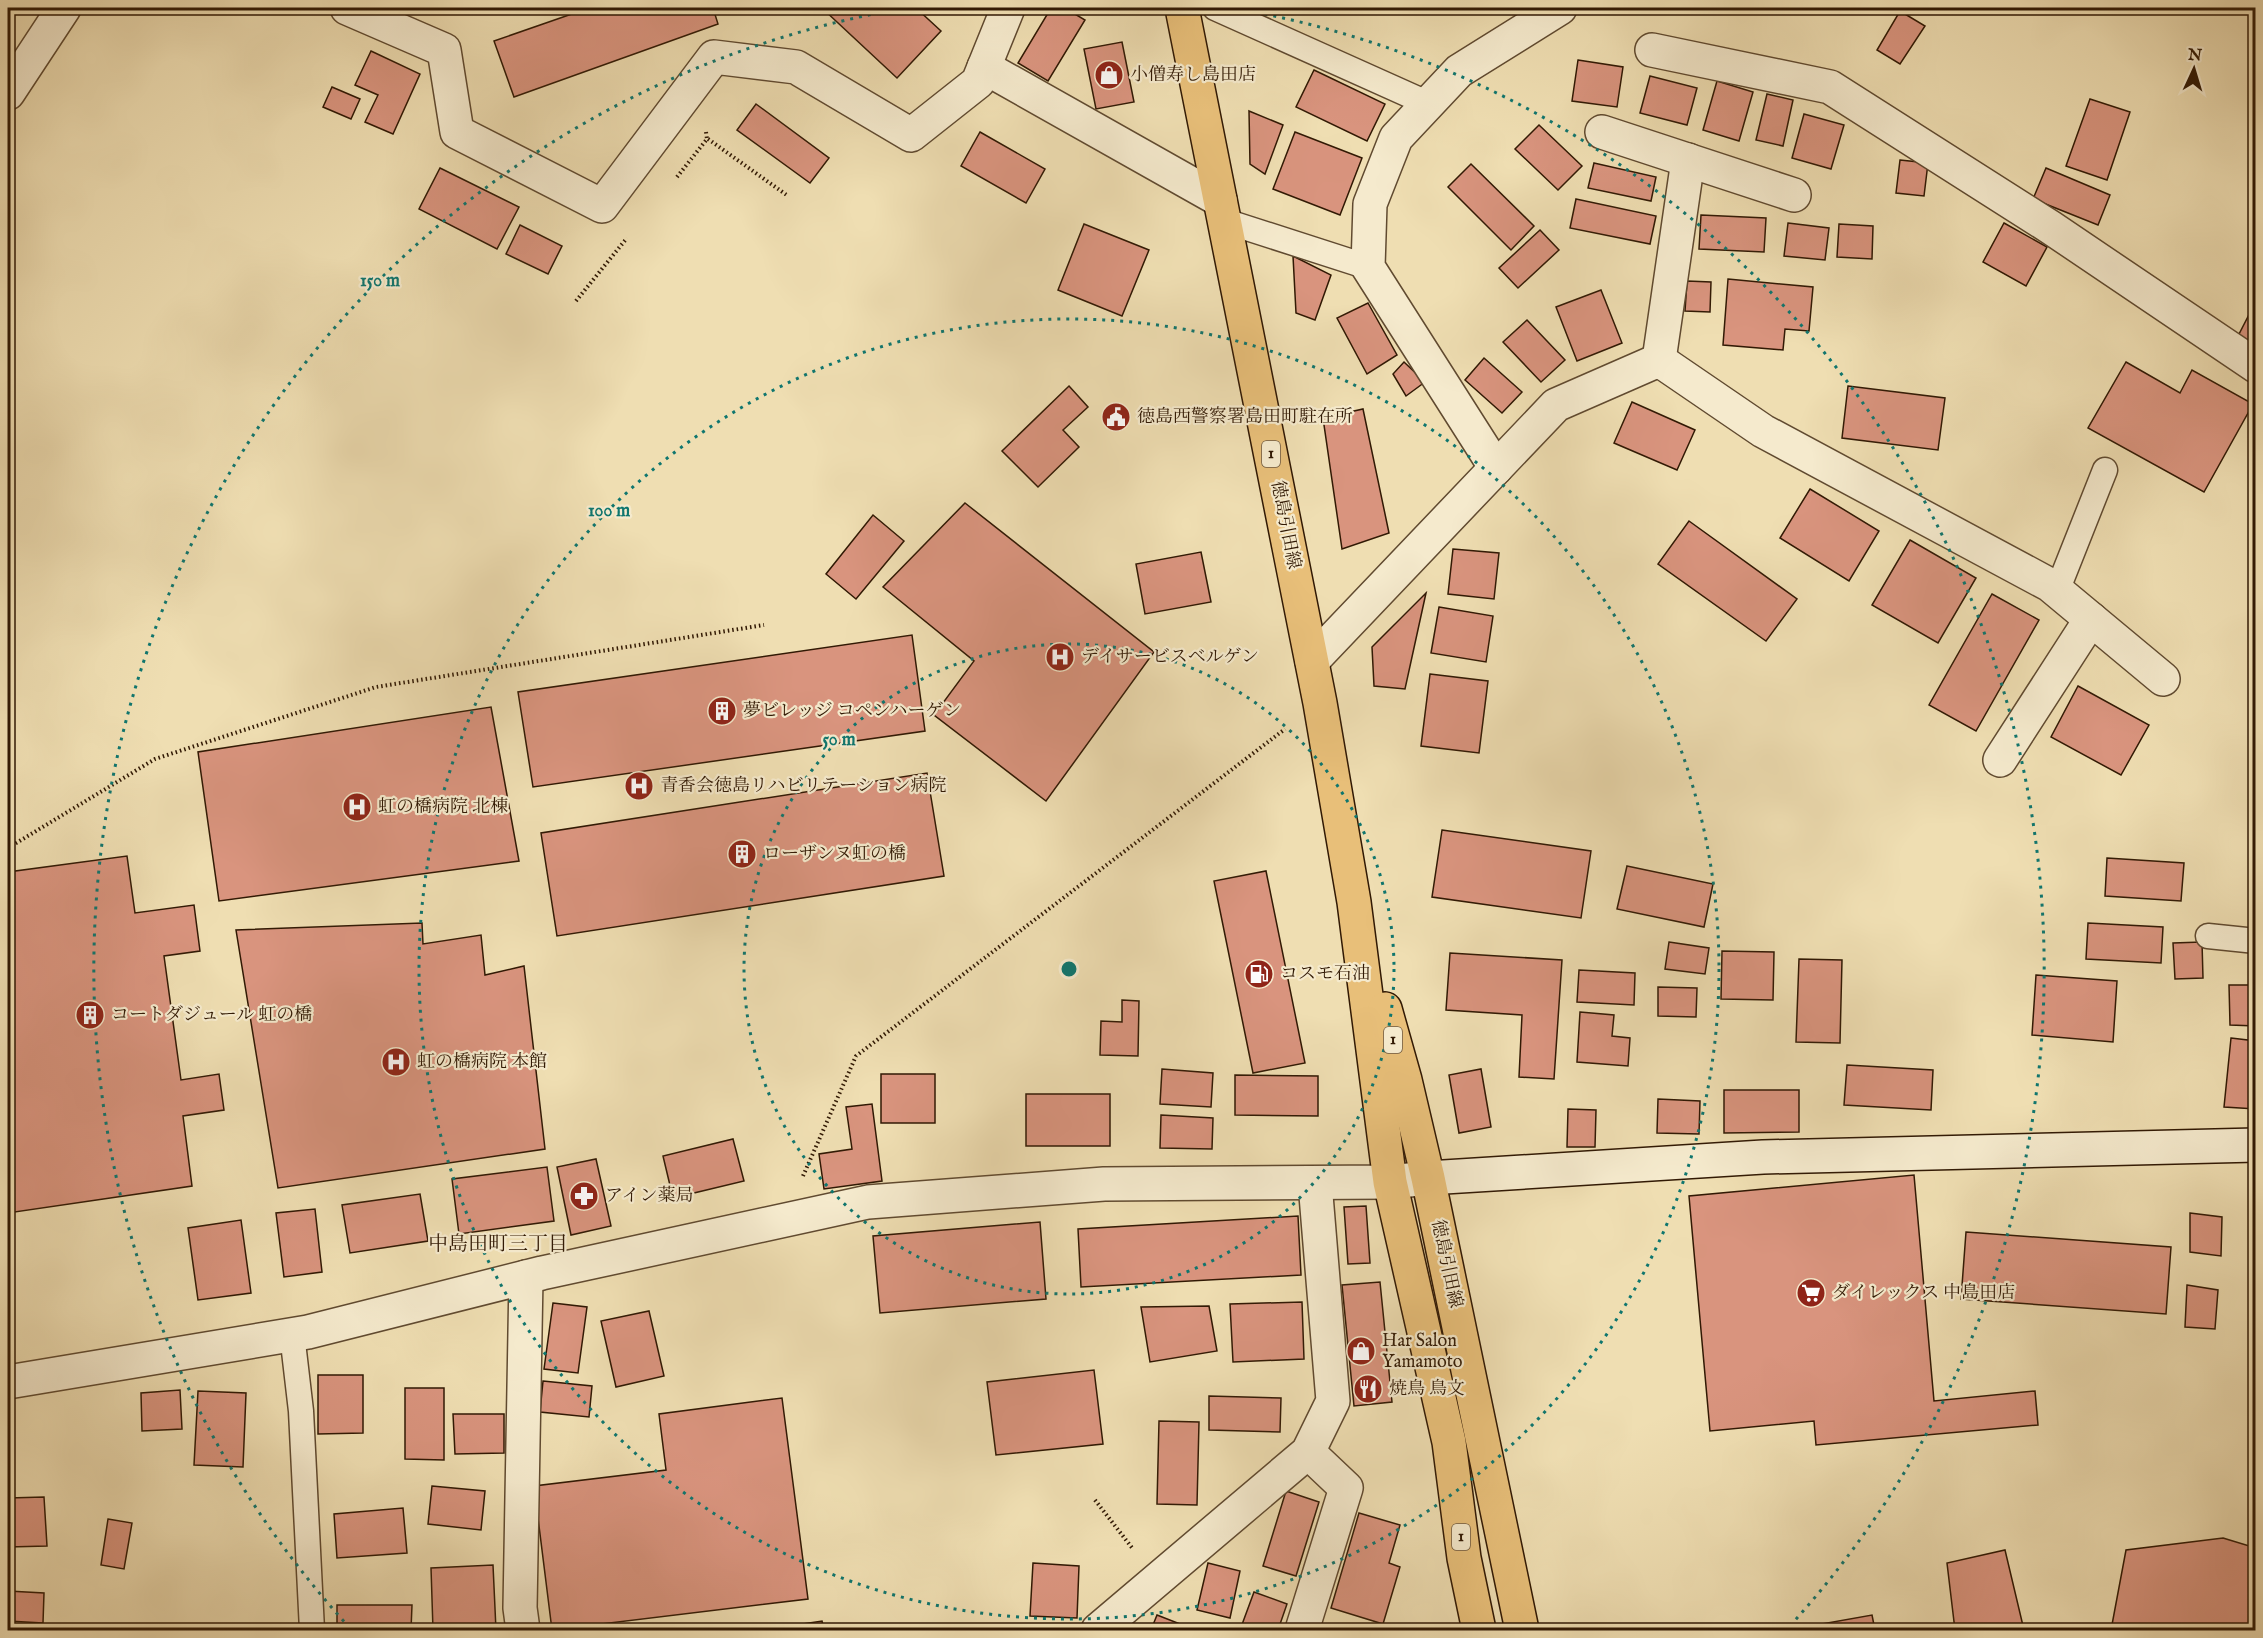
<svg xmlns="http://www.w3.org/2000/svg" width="2263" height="1638" viewBox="0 0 2263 1638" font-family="'IM FELL English','Noto Serif JP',serif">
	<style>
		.building { fill: #d9947e; stroke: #311904; stroke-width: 1.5 }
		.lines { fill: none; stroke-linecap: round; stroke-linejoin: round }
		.lane-casing { stroke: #604a30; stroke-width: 27 }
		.street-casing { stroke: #604a30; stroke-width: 36 }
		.secondary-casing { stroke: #311904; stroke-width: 36 }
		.primary-casing { stroke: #311904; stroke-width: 36 }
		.path { stroke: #311904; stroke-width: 4; stroke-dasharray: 1.5 3; stroke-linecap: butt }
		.lane { stroke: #f5eacd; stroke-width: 24 }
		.street { stroke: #f5eacd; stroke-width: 33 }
		.secondary { stroke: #f5eacd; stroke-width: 33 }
		.primary { stroke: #e8bf79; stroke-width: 33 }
		.ring { fill: none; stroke: #0f766e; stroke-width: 3; stroke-dasharray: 3 6 }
		.labels { text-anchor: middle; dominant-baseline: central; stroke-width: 4.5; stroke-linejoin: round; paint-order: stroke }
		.shield { fill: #f5eacd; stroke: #6c5840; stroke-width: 1.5 }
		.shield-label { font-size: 16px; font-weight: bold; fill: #311904 }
		.poi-label { font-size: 18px; fill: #311904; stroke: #f5eacd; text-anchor: start }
		.street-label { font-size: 18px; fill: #311904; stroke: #f5eacd }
		.neighbourhood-label { font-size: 20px; fill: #311904; stroke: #f5eacd }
		.centre { fill: #0f766e; stroke: #f5eacd; stroke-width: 3 }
		.ring-label { font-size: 18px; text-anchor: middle; font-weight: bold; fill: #0f766e; stroke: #f5eacd; stroke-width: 4.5; stroke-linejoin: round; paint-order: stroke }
	</style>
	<rect width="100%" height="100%" fill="#efdeb2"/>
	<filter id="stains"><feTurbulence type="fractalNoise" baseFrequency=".00333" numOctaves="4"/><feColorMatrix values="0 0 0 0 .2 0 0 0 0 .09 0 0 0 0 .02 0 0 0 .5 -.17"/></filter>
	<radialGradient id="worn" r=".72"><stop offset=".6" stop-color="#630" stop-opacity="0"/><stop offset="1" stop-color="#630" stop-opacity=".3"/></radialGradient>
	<!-- building -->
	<g class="building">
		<polygon points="589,8 713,8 718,24 514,97 494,41"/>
		<polygon points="822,8 916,8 941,31 897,78"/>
		<polygon points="1051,8 1065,8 1085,20 1048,81 1018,63"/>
		<polygon points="1900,11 1925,26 1900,64 1877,50"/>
		<polygon points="1122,42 1134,102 1096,109 1084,49"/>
		<polygon points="371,51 420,74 393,134 365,122 378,95 355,85"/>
		<polygon points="1578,60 1623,67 1617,107 1572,101"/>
		<polygon points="1314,70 1385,104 1367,141 1296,107"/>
		<polygon points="1650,76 1697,88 1687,125 1640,113"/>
		<polygon points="1717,81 1753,92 1739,141 1703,130"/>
		<polygon points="332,87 360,99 351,119 323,107"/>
		<polygon points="1767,94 1793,100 1783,146 1756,140"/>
		<polygon points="2090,99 2130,112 2107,180 2066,166"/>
		<polygon points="756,104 829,158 810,183 737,130"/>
		<polygon points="1249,111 1283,125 1265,174 1250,164"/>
		<polygon points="1804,114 1844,125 1831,169 1792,158"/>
		<polygon points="1539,125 1582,166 1558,190 1515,149"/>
		<polygon points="980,132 1045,169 1026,203 961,166"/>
		<polygon points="1295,132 1362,158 1340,215 1273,189"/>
		<polygon points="1900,160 1928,163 1924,196 1896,193"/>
		<polygon points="1594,163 1656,177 1651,201 1588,188"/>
		<polygon points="1471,164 1534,226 1511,250 1448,187"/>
		<polygon points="440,168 519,207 497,249 419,209"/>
		<polygon points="2046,168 2110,195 2098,225 2033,199"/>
		<polygon points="1576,199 1656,216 1650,244 1570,228"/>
		<polygon points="1701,215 1766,218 1764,252 1699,249"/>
		<polygon points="1788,223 1829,228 1825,260 1784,256"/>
		<polygon points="2004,223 2047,247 2026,286 1983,262"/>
		<polygon points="1084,224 1149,250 1122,316 1058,290"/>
		<polygon points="1839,224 1873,226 1872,259 1837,257"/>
		<polygon points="520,225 562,246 548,274 506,254"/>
		<polygon points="1540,230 1559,250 1518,288 1499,268"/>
		<polygon points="1293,256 1331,275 1315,320 1296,313"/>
		<polygon points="1728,279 1813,287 1809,331 1785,329 1783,350 1723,345"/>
		<polygon points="1687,281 1711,282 1710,312 1685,311"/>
		<polygon points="1601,290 1622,343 1577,361 1556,307"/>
		<polygon points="2256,301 2256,350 2236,340"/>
		<polygon points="1368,303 1397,355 1367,374 1337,318"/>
		<polygon points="1527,320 1565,360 1541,382 1503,342"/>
		<polygon points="1484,358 1522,392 1502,413 1465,380"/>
		<polygon points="1404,362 1425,382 1406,396 1393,374"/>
		<polygon points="2126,362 2180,393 2192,370 2253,404 2204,492 2088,428"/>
		<polygon points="1069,386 1088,407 1063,430 1079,447 1038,487 1002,451"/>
		<polygon points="1848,386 1945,398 1938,450 1842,438"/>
		<polygon points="1632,402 1695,430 1677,470 1614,443"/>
		<polygon points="1363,409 1389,533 1342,549 1323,418"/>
		<polygon points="1810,489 1879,531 1849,581 1780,538"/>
		<polygon points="965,503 1154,652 1046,801 934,715 974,661 883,587"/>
		<polygon points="873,515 904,541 856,599 826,574"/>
		<polygon points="1689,521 1797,599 1766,641 1658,564"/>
		<polygon points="1910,540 1976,578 1938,643 1872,605"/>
		<polygon points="1453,549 1499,553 1494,599 1448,594"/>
		<polygon points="1201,552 1211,602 1145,614 1136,564"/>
		<polygon points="1426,593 1405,689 1374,686 1372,647"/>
		<polygon points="1992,594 2039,620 1976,731 1929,705"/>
		<polygon points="1439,607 1493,616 1486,662 1431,653"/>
		<polygon points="912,635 925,731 533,787 518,692"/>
		<polygon points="1430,674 1488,681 1479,753 1421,746"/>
		<polygon points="2078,686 2149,725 2121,775 2051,737"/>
		<polygon points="491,707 519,861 219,901 198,752"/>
		<polygon points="927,773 944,876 557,936 541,833"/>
		<polygon points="1442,830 1591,851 1581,918 1432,897"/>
		<polygon points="127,856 135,913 194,905 200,951 164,956 181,1080 219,1074 224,1110 183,1116 192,1186 8,1213 8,872"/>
		<polygon points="2107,858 2184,863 2181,901 2105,896"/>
		<polygon points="1627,866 1713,884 1704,927 1617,909"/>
		<polygon points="1266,871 1305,1063 1253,1073 1214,881"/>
		<polygon points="422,923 423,944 481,935 485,975 524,966 545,1149 278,1188 236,930"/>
		<polygon points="2088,923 2163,927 2161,963 2086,959"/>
		<polygon points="1669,942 1709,948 1705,974 1665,969"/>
		<polygon points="2202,942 2203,978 2175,979 2173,943"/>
		<polygon points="1722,951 1774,952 1773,1000 1721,999"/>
		<polygon points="1450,953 1562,960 1554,1079 1519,1077 1522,1015 1446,1010"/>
		<polygon points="1799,959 1842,960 1840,1043 1796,1042"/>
		<polygon points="1579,970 1635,973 1634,1005 1577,1002"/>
		<polygon points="2036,975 2117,981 2113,1042 2032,1035"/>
		<polygon points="2229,985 2256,985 2256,1026 2230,1025"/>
		<polygon points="1658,987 1697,988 1696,1017 1658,1016"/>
		<polygon points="1122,1000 1139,1001 1138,1056 1100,1055 1101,1021 1122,1022"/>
		<polygon points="1580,1012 1614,1015 1612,1036 1630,1038 1628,1066 1577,1062"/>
		<polygon points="2231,1038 2256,1041 2256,1109 2224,1107"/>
		<polygon points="1847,1065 1933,1070 1931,1110 1844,1105"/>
		<polygon points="1162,1069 1213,1073 1211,1107 1160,1104"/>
		<polygon points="1481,1069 1491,1127 1459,1133 1449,1075"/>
		<rect x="881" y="1074" width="54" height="49"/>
		<polygon points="1235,1075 1318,1076 1318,1116 1235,1115"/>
		<polygon points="1724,1090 1799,1090 1799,1132 1724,1133"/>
		<rect x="1026" y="1094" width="84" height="52"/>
		<polygon points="1658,1099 1700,1101 1699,1134 1657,1133"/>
		<polygon points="872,1104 882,1181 824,1189 819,1154 852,1149 846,1107"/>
		<polygon points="1568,1109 1596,1110 1595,1147 1567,1147"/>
		<polygon points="1161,1115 1213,1118 1212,1149 1160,1148"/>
		<polygon points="733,1139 744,1181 673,1198 663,1156"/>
		<polygon points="596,1159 611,1226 571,1235 557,1167"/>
		<polygon points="547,1167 554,1221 459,1234 452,1179"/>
		<polygon points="1914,1175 1934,1401 2035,1391 2038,1425 1816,1445 1814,1421 1710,1431 1689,1196"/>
		<polygon points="420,1194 428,1241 350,1253 342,1205"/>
		<polygon points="1366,1206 1370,1263 1348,1264 1344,1207"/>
		<polygon points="315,1209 322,1272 284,1277 276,1213"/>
		<polygon points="2190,1213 2222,1217 2221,1256 2190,1252"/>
		<polygon points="1298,1216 1301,1275 1081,1287 1078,1229"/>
		<polygon points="241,1220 251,1293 198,1300 188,1228"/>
		<polygon points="1040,1222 1046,1299 880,1313 873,1236"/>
		<polygon points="1966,1232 2171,1247 2166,1314 1961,1299"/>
		<polygon points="1380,1282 1392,1402 1354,1406 1342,1285"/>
		<polygon points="2187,1285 2218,1290 2215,1329 2185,1327"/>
		<polygon points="1302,1302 1304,1359 1233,1362 1230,1304"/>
		<polygon points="553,1303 587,1307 578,1373 544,1369"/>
		<polygon points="1209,1306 1217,1351 1150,1362 1141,1307"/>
		<polygon points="649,1311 664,1376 616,1387 601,1321"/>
		<polygon points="1094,1370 1103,1444 996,1455 987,1382"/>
		<polygon points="318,1375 363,1375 363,1433 318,1434"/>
		<polygon points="543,1381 592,1386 589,1417 540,1412"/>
		<polygon points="405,1388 444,1388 444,1460 405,1459"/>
		<polygon points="180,1390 182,1429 142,1431 141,1393"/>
		<polygon points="198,1391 246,1393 243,1467 194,1465"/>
		<polygon points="1209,1396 1281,1398 1280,1432 1209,1430"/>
		<polygon points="782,1398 808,1599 552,1630 534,1486 666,1470 659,1414"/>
		<polygon points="453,1414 504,1414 504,1453 455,1454"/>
		<polygon points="1159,1421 1199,1422 1197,1505 1157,1504"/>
		<polygon points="432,1486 485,1491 481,1530 428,1524"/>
		<polygon points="1286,1491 1319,1502 1296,1576 1263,1566"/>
		<polygon points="44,1497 47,1546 8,1547 8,1498"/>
		<polygon points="403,1508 407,1553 337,1558 334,1514"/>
		<polygon points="1359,1513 1400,1525 1389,1563 1400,1567 1383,1624 1331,1608"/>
		<polygon points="108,1519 132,1523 124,1569 101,1565"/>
		<polygon points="2223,1538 2256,1548 2256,1630 2111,1630 2126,1550"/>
		<polygon points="2005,1550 2024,1630 1955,1630 1947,1563"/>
		<polygon points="1033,1563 1079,1566 1077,1618 1030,1616"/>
		<polygon points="1208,1563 1240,1571 1230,1618 1197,1610"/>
		<polygon points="493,1565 496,1630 433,1630 431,1568"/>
		<polygon points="8,1591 44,1593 43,1623 8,1621"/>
		<polygon points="1254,1592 1287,1604 1278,1630 1240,1630"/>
		<polygon points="337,1605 412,1605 411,1630 337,1630"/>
		<polygon points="1157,1615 1193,1629 1192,1630 1151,1630"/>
		<polygon points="1872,1615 1875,1630 1788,1630"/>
		<polygon points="822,1621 824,1630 762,1630"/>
	</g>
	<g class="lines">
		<!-- lane casing -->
		<g class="lane-casing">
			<g id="lane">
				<polyline points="1215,8 1429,104"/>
				<polyline points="1225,221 1368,267"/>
				<polyline points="2057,591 2105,470"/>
				<polyline points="2208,936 2256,941"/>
				<polyline points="292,1334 301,1411 312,1630"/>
			</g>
		</g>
		<!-- street casing -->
		<g class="street-casing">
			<g id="street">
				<polyline points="347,8 444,50 457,132 602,206 714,57 796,67 911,135 978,82 1008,8"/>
				<polyline points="1652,50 1830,87 2050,227 2256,366"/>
				<polyline points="984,67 1220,200"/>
				<polyline points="8,93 64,8"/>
				<polyline points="1602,132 1794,195"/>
				<polyline points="1659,360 1688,160"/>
				<polyline points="1496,468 1368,267 1370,204 1396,138 1459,71 1560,8"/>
				<polyline points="1312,661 1556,405 1659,360 1763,431 2050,585 2163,679"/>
				<polyline points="2000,760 2091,619"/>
				<polyline points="8,1382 308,1332 542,1273 868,1202 1104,1184 1390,1182 1428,1178"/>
				<polyline points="523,1630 520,1608 526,1277"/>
				<polyline points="1098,1630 1308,1452 1333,1401 1315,1183"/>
				<polyline points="1302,1630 1346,1488 1308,1452"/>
			</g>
		</g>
		<!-- secondary casing -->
		<g class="secondary-casing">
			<polyline id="secondary" points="1428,1178 1763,1157 2256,1145"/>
		</g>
		<!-- primary casing -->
		<g class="primary-casing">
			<g id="primary">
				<polyline points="1182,8 1320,703 1354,902 1390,1182 1449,1442 1464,1558 1479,1630"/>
				<polyline points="1385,1009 1405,1080 1428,1178 1522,1630"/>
			</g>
		</g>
		<!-- path -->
		<g class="path">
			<polyline points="708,139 788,196"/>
			<polyline points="677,177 707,139 706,132"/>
			<polyline points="576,301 627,238"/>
			<polyline points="8,848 155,759 376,687 764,625"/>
			<polyline points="803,1176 856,1056 1285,729"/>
			<polyline points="1095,1500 1133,1549"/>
		</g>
		<!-- lane -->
		<use href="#lane" class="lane"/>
		<!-- street -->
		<use href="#street" class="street"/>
		<!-- secondary -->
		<use href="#secondary" class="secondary"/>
		<!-- primary -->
		<use href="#primary" class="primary"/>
	</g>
	<!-- distance rings -->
	<g class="ring">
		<circle cx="1069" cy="969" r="325"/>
		<circle cx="1069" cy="969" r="650"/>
		<path d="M350 1628A975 975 0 0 1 900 9M1238 9A975 975 0 0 1 1788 1628"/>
	</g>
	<!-- icons -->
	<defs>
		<g id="shop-disc" transform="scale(1.5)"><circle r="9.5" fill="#8f2418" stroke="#f5eacd"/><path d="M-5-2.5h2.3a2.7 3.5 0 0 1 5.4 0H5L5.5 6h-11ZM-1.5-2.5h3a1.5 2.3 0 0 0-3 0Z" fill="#fff"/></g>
		<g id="civic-disc" transform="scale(1.5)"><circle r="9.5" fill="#8f2418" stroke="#f5eacd"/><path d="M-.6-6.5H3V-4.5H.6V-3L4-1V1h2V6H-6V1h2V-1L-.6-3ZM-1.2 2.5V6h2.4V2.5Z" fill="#fff"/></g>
		<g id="hospital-disc" transform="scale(1.5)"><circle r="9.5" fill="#8f2418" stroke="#f5eacd"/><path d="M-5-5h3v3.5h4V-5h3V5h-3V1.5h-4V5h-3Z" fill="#fff"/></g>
		<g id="building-disc" transform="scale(1.5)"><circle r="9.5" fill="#8f2418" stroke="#f5eacd"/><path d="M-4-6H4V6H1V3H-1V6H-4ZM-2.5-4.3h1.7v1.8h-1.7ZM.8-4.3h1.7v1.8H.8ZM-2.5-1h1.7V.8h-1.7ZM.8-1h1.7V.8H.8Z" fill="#fff"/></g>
		<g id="fuel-disc" transform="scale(1.5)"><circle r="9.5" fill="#8f2418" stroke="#f5eacd"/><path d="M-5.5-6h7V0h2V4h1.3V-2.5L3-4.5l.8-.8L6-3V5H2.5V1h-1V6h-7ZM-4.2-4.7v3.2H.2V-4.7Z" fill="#fff"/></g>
		<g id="pharmacy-disc" transform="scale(1.5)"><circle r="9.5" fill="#8f2418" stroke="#f5eacd"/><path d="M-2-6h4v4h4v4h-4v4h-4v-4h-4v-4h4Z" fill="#fff"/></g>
		<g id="supermarket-disc" transform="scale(1.5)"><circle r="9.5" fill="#8f2418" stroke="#f5eacd"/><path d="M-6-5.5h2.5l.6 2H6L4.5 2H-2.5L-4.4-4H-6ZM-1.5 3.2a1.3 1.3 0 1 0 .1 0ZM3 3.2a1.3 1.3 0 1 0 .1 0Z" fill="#fff"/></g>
		<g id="restaurant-disc" transform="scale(1.5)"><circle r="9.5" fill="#8f2418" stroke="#f5eacd"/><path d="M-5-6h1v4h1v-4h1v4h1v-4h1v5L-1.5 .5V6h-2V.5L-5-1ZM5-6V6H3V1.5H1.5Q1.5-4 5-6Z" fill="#fff"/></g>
	</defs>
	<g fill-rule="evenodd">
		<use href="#shop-disc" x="1109" y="75"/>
		<use href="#civic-disc" x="1116" y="417"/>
		<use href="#hospital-disc" x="1060" y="657"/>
		<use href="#building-disc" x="722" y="711"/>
		<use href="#hospital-disc" x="639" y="786"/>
		<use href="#hospital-disc" x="357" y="807"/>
		<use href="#building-disc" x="742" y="854"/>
		<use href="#fuel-disc" x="1259" y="974"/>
		<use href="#building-disc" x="90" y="1015"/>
		<use href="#hospital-disc" x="396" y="1062"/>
		<use href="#pharmacy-disc" x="584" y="1196"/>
		<use href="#supermarket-disc" x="1811" y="1293"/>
		<use href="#shop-disc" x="1361" y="1351"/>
		<use href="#restaurant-disc" x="1368" y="1389"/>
	</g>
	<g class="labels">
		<!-- shield labels -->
		<g class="shield">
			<rect x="1262" y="441" width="18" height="26" rx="4.5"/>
			<rect x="1384" y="1027" width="18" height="26" rx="4.5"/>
			<rect x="1452" y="1524" width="18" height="26" rx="4.5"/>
		</g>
		<g class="shield-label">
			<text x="1271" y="454">1</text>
			<text x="1393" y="1040">1</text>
			<text x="1461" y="1537">1</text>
		</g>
		<!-- poi labels -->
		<g class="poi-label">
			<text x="1130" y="75">小僧寿し島田店</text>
			<text x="1137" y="417">徳島西警察署島田町駐在所</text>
			<text x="1081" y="657">デイサービスベルゲン</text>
			<text x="743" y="711">夢ビレッジ コペンハーゲン</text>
			<text x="660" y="786">青香会徳島リハビリテーション病院</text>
			<text x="378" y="807">虹の橋病院 北棟</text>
			<text x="763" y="854">ローザンヌ虹の橋</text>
			<text x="1280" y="974">コスモ石油</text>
			<text x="111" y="1015">コートダジュール 虹の橋</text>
			<text x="417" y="1062">虹の橋病院 本館</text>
			<text x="605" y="1196">アイン薬局</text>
			<text x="1832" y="1293">ダイレックス 中島田店</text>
			<text x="1382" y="1341">Har Salon<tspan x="1382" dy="21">Yamamoto</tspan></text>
			<text x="1389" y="1389">焼鳥 鳥文</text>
		</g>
		<!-- street labels -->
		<g class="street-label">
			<text transform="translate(1285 525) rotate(79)">徳島引田線</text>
			<text transform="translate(1446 1264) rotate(78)">徳島引田線</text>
		</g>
		<!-- neighbourhood labels -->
		<g class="neighbourhood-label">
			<text x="498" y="1244">中島田町三丁目</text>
		</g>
	</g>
	<circle cx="1069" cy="969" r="9" class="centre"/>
	<g class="ring-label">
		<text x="380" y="286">150 m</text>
		<text x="609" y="516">100 m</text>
		<text x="839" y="745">50 m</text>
	</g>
	<!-- margin -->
	<rect width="2263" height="1638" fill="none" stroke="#efdeb2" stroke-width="30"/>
	<rect x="9" y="9" width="2245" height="1620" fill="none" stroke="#311904" stroke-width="3"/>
	<rect x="15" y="15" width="2233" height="1608" fill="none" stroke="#311904" stroke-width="1.5"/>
	<!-- north arrow -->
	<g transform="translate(2194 69) rotate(4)" stroke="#f5eacd" stroke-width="4.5" paint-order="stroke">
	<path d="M0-4.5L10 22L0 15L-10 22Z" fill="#311904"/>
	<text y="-9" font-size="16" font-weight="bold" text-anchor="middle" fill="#311904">N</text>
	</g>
	<rect width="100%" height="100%" filter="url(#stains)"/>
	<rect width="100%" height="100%" fill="url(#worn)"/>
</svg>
